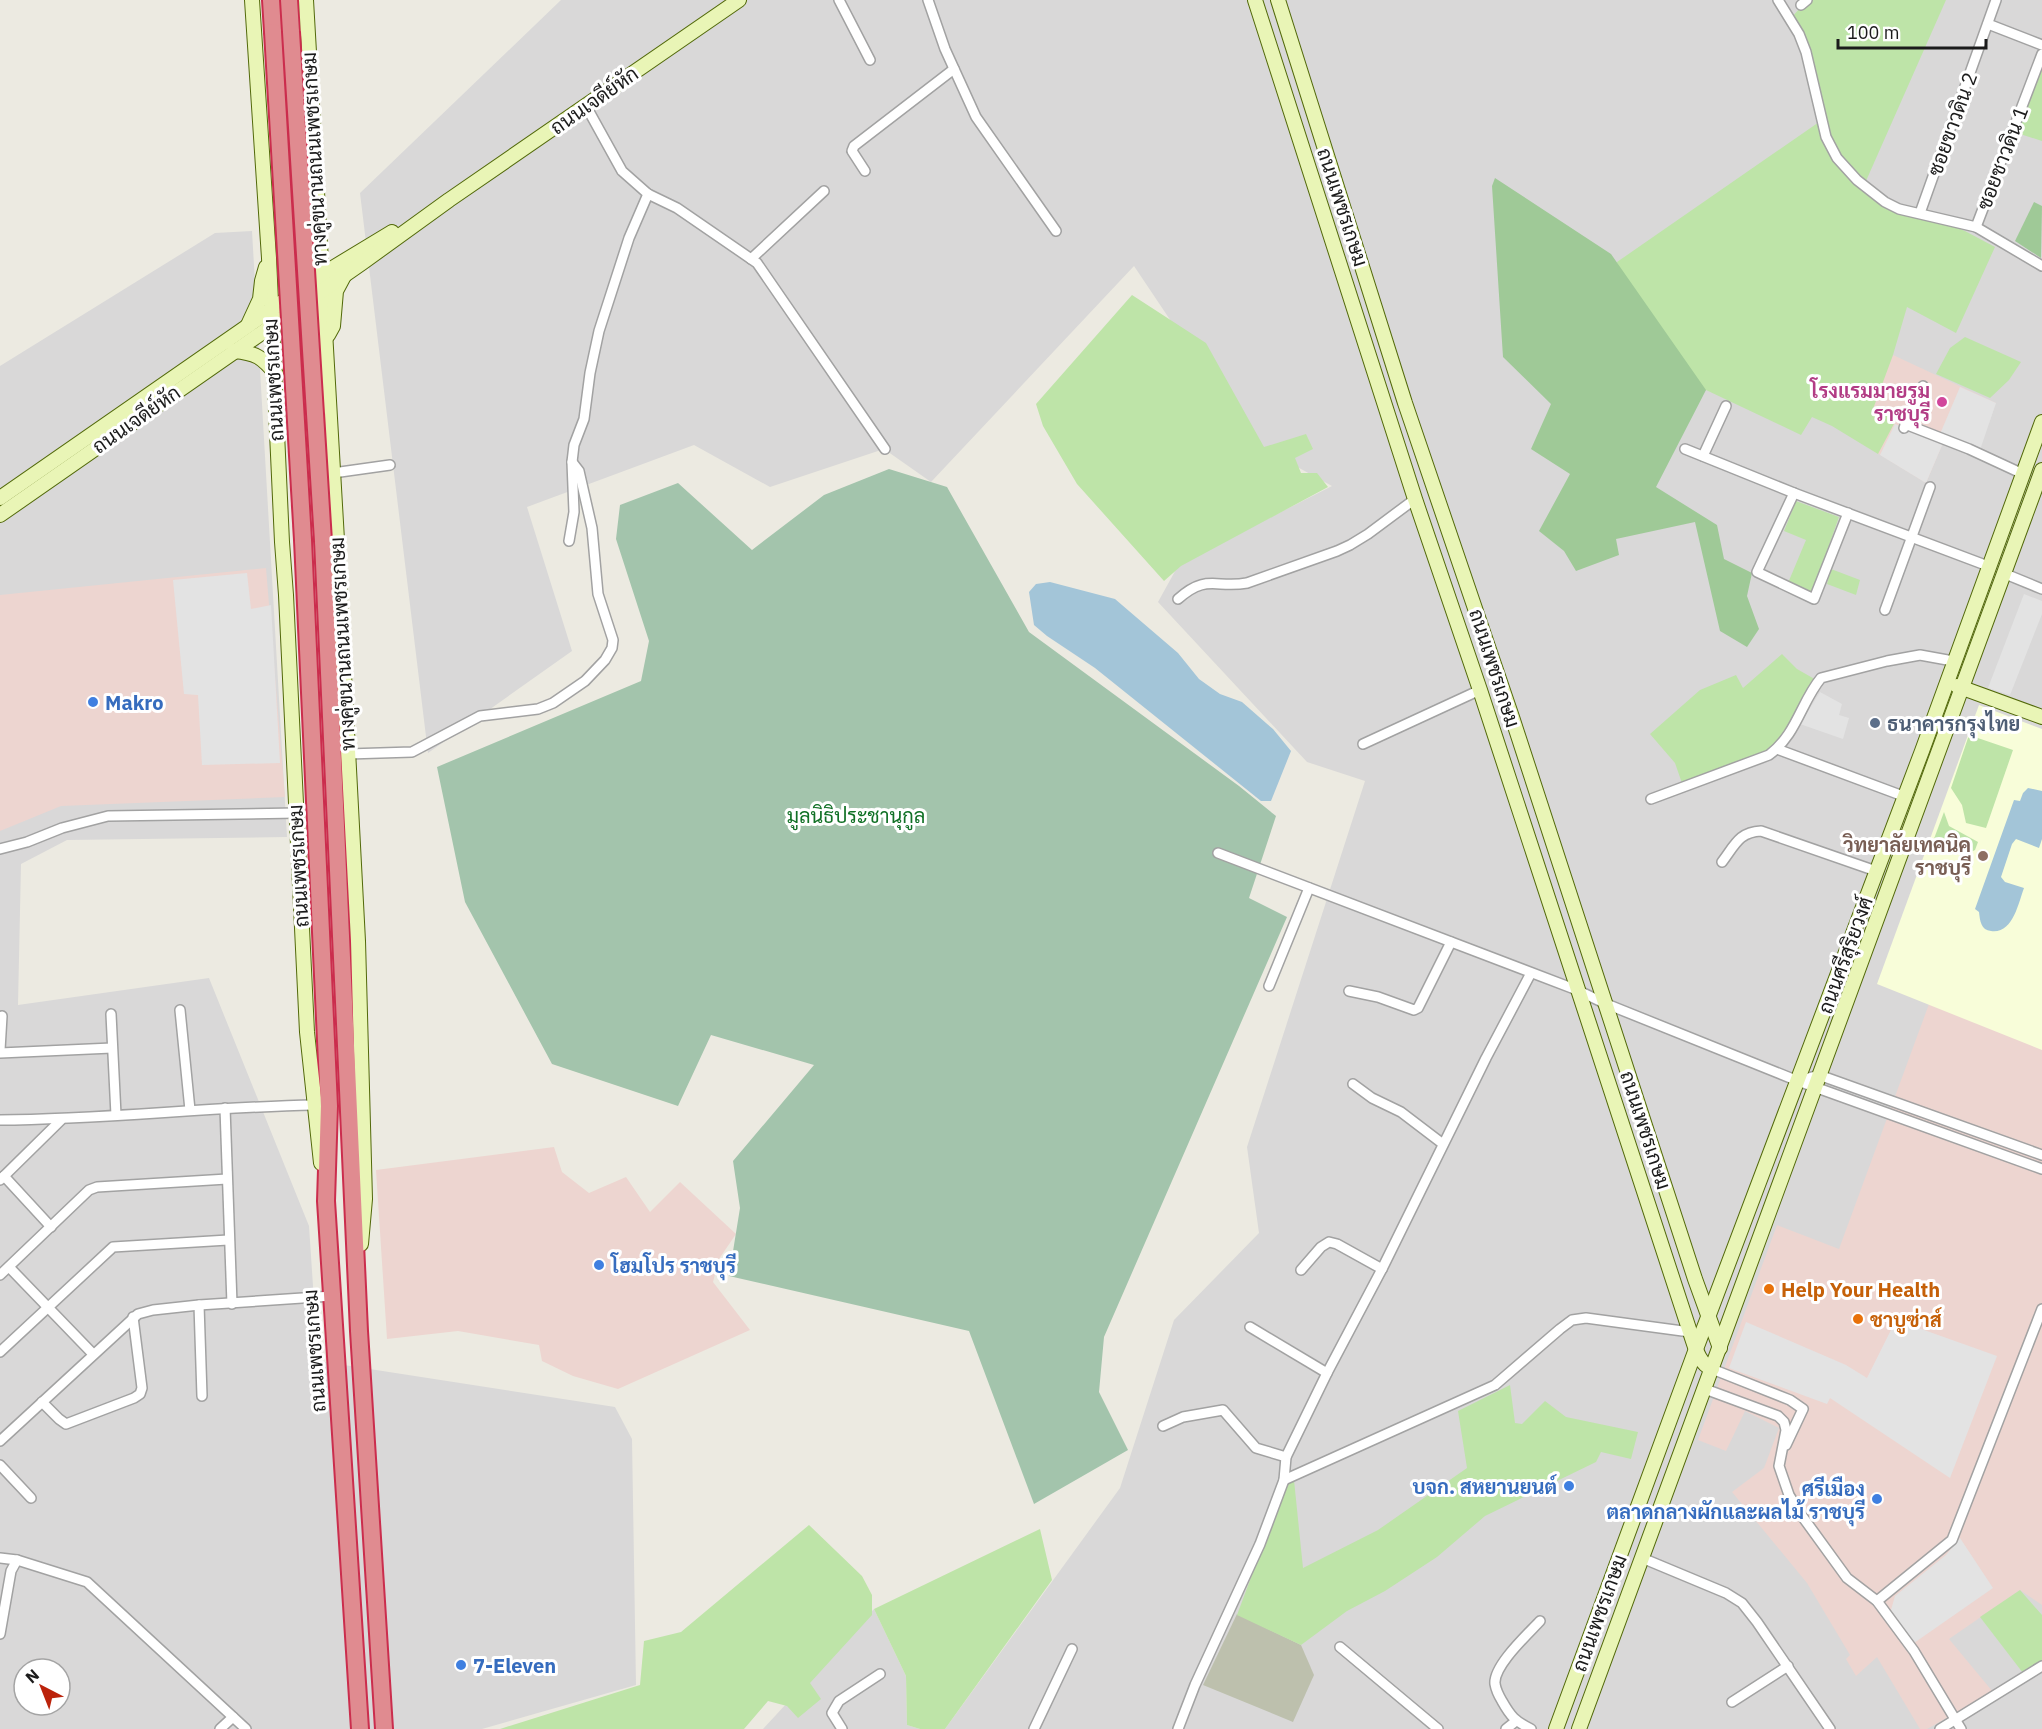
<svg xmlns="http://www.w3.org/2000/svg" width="2042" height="1729" viewBox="0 0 2042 1729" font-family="'IBM Plex Sans',Sarabun,sans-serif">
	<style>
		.residential { fill: #d9d8d8; fill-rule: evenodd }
		.commercial { fill: #edd5d0 }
		.education { fill: #f8fdd9 }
		.construction { fill: #bdc0ad }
		.grass { fill: #bee4a8 }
		.forest { fill: #9fc997 }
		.cemetery { fill: #a3c4ac }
		.parking { fill: #e3e3e3 }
		.water { fill: #a3c5d8 }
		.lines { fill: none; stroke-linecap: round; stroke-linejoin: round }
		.street-casing { stroke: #a2a2a2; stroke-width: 12 }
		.secondary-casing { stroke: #52690a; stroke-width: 16 }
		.highway-casing { stroke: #cb2d4d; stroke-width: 20 }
		.street { stroke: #fff; stroke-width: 9 }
		.secondary { stroke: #e9f5b6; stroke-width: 14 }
		.highway { stroke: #e08b90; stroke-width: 16 }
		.highway-bridge-casing { stroke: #cb2d4d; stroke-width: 20; stroke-linecap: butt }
		.highway-bridge { stroke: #e08b90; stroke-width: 16 }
		.hotel-dot { fill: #d1479c; stroke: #fff; stroke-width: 2 }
		.shop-dot { fill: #3f7fe0; stroke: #fff; stroke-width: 2 }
		.service-dot { fill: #5c6f8a; stroke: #fff; stroke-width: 2 }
		.education-dot { fill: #8d6e63; stroke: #fff; stroke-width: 2 }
		.food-dot { fill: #e8710a; stroke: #fff; stroke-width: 2 }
		.labels { text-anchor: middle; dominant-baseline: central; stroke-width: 6; stroke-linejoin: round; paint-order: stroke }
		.street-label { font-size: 20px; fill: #1b1b1b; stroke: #fff }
		.hotel-label { font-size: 20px; font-weight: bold; fill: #b23c85; stroke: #fff; text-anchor: end }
		.shop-label { font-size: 20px; font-weight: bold; fill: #366cbe; stroke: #fff; text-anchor: start }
		.service-label { font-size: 20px; font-weight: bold; fill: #4e5e75; stroke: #fff; text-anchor: start }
		.park-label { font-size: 20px; fill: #117126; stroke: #fff }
		.education-label { font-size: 20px; font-weight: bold; fill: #785e54; stroke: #fff; text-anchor: end }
		.food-label { font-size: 20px; font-weight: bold; fill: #c56008; stroke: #fff; text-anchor: start }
	</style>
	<rect width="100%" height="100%" fill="#eceae1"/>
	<!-- residential -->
	<g class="residential">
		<polygon points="561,0 2042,0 2042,1729 945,1729 1120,1488 1174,1320 1259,1233 1247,1147 1365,781 1307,762 1158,602 1179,564 1332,486 1252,442 1134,266 931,482 884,449 770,487 694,445 527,507 572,651 428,753 360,193"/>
		<path d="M252,231L287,837L67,840L21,864L18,1005L209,978L309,1226L318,1361L615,1407L632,1439L636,1685L482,1729H0V366L215,233ZM24,1669H60V1705H24Z"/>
		<polygon points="874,1609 906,1676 907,1725 920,1729 763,1729"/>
	</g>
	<!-- commercial -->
	<g class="commercial">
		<polygon points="1893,355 1996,403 1943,443 1926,483 1856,440"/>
		<polygon points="266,568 285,797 61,806 0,831 0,595"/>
		<polygon points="1929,1004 2042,1049 2042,1605 2020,1590 1949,1639 1993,1692 1927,1729 1920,1729 1877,1657 1856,1676 1846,1659 1850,1655 1807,1583 1732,1492 1764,1468 1779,1428 1745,1411 1726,1451 1698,1440 1777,1225 1839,1249"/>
		<polygon points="554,1147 562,1172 589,1193 626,1177 650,1212 680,1182 736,1234 719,1259 713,1282 750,1330 618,1389 573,1376 542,1361 539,1345 458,1331 387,1339 376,1170"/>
	</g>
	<!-- education -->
	<polygon class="education" points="1979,705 2042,729 2042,1050 1877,984"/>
	<!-- construction -->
	<polygon class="construction" points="1237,1614 1301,1645 1314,1675 1293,1722 1203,1685"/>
	<!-- grass -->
	<g class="grass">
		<polygon points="1807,0 1946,0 1862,190 1965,231 1995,247 1956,333 1907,307 1893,355 1873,409 1896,420 1878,454 1832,426 1812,417 1801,435 1706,390 1640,393 1617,262 1822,120 1792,17"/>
		<polygon points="2042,69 2042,141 2017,133"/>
		<polygon points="1132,295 1206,343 1264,447 1306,434 1313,449 1295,458 1301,473 1317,473 1328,487 1181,566 1164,581 1077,484 1043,426 1036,404"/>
		<polygon points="1965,337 2021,362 2009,380 1990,398 1936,374 1950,348"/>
		<polygon points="1796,501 1839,517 1812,594 1788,583 1806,540 1784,531"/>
		<polygon points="1831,569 1860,580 1856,595 1827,584"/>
		<polygon points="1782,654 1797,669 1818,681 1777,749 1683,786 1675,763 1650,734 1700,690 1736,675 1743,688"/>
		<polygon points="1969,735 2013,750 1986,828 1966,823 1962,805 1951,788"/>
		<polygon points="1944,812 1949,826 1978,842 1975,850 1969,853 1943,843 1929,852"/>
		<polygon points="1510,1385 1515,1423 1522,1424 1545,1401 1566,1417 1638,1432 1631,1459 1601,1452 1596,1462 1485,1516 1437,1557 1385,1591 1347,1611 1301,1645 1237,1615 1286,1484 1294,1480 1303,1568 1378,1530 1467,1468 1458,1411"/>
		<polygon points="809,1525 862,1576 872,1595 872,1615 810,1683 821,1699 798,1718 787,1706 768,1701 744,1729 500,1729 640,1685 644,1641 681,1632"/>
		<polygon points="1040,1529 1052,1580 945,1729 920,1729 907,1725 906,1676 874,1609"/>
		<polygon points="2020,1590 2042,1615 2042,1662 2023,1673 1980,1617"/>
	</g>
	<!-- forest -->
	<g class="forest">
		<polygon points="1495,178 1611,254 1706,390 1656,487 1717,525 1724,559 1752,573 1747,596 1759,629 1747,647 1720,631 1695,522 1616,539 1619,555 1576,571 1564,551 1539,531 1570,474 1531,449 1551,404 1503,357 1492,186"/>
		<polygon points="2034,202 2042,206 2041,258 2015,241"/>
	</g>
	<!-- cemetery -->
	<polygon class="cemetery" points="889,469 947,487 1029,632 1239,786 1276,816 1249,898 1287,917 1104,1337 1099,1392 1128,1450 1034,1504 969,1331 729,1276 740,1208 733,1161 814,1065 711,1035 678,1106 552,1064 465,902 437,767 641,681 649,641 616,539 620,505 678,483 752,550 824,495"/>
	<!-- parking -->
	<g class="parking">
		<polygon points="1960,387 1996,403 1980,450 1940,434"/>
		<polygon points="1895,424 1943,443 1926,483 1880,455"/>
		<polygon points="247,573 251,609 271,605 280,763 202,765 198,695 184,694 173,580"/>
		<polygon points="2024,594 2042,601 2042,614 2010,695 1988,688"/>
		<polygon points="1820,692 1842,704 1839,715 1849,718 1843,739 1800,724"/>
		<polygon points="1896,1320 1997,1356 1950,1478 1830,1398 1827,1404 1729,1368 1746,1322 1846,1365 1867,1378"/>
		<polygon points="1960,1538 1993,1588 1914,1643 1891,1610 1895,1596 1946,1555"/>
	</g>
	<!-- water -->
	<g class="water">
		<polygon points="1050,582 1115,599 1178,653 1199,679 1220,694 1242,702 1273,729 1291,751 1271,801 1261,801 1095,668 1047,636 1034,625 1029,592 1036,584"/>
		<path d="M2028,788L2042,791V839L2039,848L2016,839L2012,844L2001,877L2005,882L2024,888C2018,904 2013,934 1991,931C1981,930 1980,921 1979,912L1975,909L2014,800L2020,801L2023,793Z"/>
	</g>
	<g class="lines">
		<!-- street casing -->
		<g class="street-casing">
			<g id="street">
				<polyline points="839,0 870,60"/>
				<polyline points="928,0 945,49 976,117 1056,231"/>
				<polyline points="1778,0 1799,34 1806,52 1826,137 1837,158 1857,180 1885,202 1899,209 1976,227 2042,266"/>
				<polyline points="1801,5 1807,0"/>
				<polyline points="1988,24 2042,45"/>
				<polyline points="586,106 622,171 648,194 677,208 757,263 885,449"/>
				<polyline points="865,171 852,151 854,146 954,69"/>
				<polyline points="1920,213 1996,0"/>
				<polyline points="1976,227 2042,54"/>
				<polyline points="751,259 824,191"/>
				<polyline points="1905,424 1969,449 2023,474"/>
				<polyline points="1904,428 1923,386"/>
				<polyline points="1685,449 1794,493 1988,566"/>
				<polyline points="1703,456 1726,406"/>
				<polyline points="333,473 390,465"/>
				<polyline points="1794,493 1757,572 1814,599 1848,513"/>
				<polyline points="569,541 574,512 572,462 574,445 584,419 590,373 599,331 629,238 648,194"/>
				<polyline points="2003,573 2042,589"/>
				<path d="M1178,599C1207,573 1216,589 1247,583L1337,551L1350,545L1368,534L1415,499"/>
				<polyline points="1885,610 1930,487"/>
				<polyline points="1363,744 1480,690"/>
				<polyline points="1777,749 1903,796"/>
				<polyline points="348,754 412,752 480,716 538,709 553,703 585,681 605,660 612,648 613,640 598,594 592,528 579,471 572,462"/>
				<path d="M1651,799L1769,755C1797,734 1801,702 1821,678L1887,661L1920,655L1953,661"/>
				<polyline points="0,849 27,842 62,828 108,816 297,813"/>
				<polyline points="1218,853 1577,990 1604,1003 1798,1081 2042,1169"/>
				<path d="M1722,862C1735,845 1739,832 1761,831L1876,871"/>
				<polyline points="1269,986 1309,888"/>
				<polyline points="1349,991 1378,997 1414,1010 1418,1008 1451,942"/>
				<polyline points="180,1010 190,1110"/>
				<polyline points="111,1014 116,1115"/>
				<polyline points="0,1050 2,1016"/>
				<polyline points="0,1053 112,1048"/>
				<polyline points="1798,1081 1819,1075 2042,1155"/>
				<polyline points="1353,1084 1372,1098 1401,1112 1443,1144"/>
				<polyline points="225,1108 232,1304"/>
				<path d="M0,1120C105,1119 209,1107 314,1105"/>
				<polyline points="4,1176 51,1227"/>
				<polyline points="0,1180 61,1120"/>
				<polyline points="9,1267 93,1354"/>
				<polyline points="1301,1270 1321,1247 1329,1242 1337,1244 1382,1269"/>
				<polyline points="0,1275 89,1190 97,1187 227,1179"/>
				<polyline points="199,1305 202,1396"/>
				<polyline points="1250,1327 1327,1373"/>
				<polyline points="0,1352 113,1247 228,1240"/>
				<polyline points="1712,1369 1790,1400 1803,1409 1786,1445"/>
				<polyline points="1705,1389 1778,1416 1784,1422 1786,1430 1779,1466 1789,1495 1802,1516 1847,1578 1877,1601 1914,1651 1961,1729"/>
				<polyline points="42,1402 59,1419 66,1424 134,1398 140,1394 142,1388 133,1317"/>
				<polyline points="1163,1426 1183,1417 1223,1410 1256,1448 1286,1457"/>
				<polyline points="0,1441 138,1314 153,1310 199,1305 332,1296"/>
				<polyline points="0,1465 31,1498"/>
				<polyline points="1284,1480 1495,1385 1560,1329 1572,1320 1586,1318 1690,1332"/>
				<polyline points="0,1558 17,1560 87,1582 246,1729"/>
				<polyline points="1642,1558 1726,1593 1742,1603 1757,1622 1830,1729"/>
				<polyline points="1877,1601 1952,1540 2042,1309"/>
				<polyline points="0,1634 11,1571 17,1560"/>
				<polyline points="1340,1647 1438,1729"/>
				<polyline points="1732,1702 1788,1666"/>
				<polyline points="220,1729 233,1717"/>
				<polyline points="842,1729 832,1713 839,1701 880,1674"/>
				<polyline points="1034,1729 1072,1649"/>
				<polyline points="1178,1729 1195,1685 1260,1544 1284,1480 1286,1457 1327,1373 1382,1269 1486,1058 1531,973"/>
				<polyline points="1506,1729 1516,1721"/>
				<path d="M1531,1729C1515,1721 1511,1717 1502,1701C1499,1696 1496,1690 1495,1684C1493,1666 1528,1634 1540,1621"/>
				<polyline points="1940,1729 2042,1666"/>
			</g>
		</g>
		<!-- secondary casing -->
		<g class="secondary-casing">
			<g id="secondary">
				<polyline points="252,0 269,258 282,542 286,595 307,1032 321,1163"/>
				<polyline points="306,0 337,540 358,941 365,1199 361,1244"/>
				<path d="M1255,0L1415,499L1480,690L1690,1332C1695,1346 1698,1363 1712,1369"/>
				<polyline points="1278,0 1405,403 1512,717 1695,1279 1720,1348"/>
				<polyline points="248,325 260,299 262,281 266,267"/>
				<polyline points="328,335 333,326 336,291 344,276"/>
				<path d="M234,351C256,353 262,357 276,374"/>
				<polyline points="0,498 321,275 392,232"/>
				<polyline points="0,515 362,263 449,200 739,0"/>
				<polyline points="1957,686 2042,717"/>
				<polyline points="1556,1729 1696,1349 1922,751 2042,422"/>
				<polyline points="1579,1729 2042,470"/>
			</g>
		</g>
		<!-- highway casing -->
		<g class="highway-casing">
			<g id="highway">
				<polyline points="271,0 273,32"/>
				<polyline points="289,0 291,32"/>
				<polyline points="303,540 329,1106 326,1201 360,1729"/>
				<polyline points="323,541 359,1331 384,1729"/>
			</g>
		</g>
		<!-- street -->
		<use href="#street" class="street"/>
		<!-- secondary -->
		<use href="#secondary" class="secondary"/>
		<!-- highway -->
		<use href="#highway" class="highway"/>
		<!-- highway-bridge casing -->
		<g class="highway-bridge-casing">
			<g id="highway-bridge">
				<polyline points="273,32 303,540"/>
				<polyline points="291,32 323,541"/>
			</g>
		</g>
		<!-- highway-bridge -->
		<use href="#highway-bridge" class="highway-bridge"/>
	</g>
	<!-- markers -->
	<circle class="hotel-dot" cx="1942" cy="402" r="6"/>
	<g class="shop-dot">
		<circle cx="93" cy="702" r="6"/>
		<circle cx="599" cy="1265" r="6"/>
		<circle cx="1569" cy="1486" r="6"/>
		<circle cx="1877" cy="1499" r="6"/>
		<circle cx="461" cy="1665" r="6"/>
	</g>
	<circle class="service-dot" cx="1875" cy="723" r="6"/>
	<circle class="education-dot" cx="1983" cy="856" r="6"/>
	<g class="food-dot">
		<circle cx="1769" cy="1289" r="6"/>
		<circle cx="1858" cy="1319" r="6"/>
	</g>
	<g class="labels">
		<!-- street labels -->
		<g class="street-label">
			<text transform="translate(594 100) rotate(-35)">ถนนเจดีย์หัก</text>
			<text transform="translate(1952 124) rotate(-70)">ซอยขาวดิน 2</text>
			<text transform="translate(2002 158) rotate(-69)">ซอยชาวดิน 1</text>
			<text transform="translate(314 159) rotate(-93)">ทางคู่ขนานถนนเพชรเกษม</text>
			<text transform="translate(1343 207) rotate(72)">ถนนเพชรเกษม</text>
			<text transform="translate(273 380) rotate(-93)">ถนนเพชรเกษม</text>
			<text transform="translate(136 419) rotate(-35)">ถนนเจดีย์หัก</text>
			<text transform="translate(342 644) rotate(-93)">ทางคู่ขนานถนนเพชรเกษม</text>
			<text transform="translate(1495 668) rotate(72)">ถนนเพชรเกษม</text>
			<text transform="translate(298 866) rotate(-93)">ถนนเพชรเกษม</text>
			<text transform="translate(1845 955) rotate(-70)">ถนนศรีสุริยวงศ์</text>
			<text transform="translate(1646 1130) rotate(72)">ถนนเพชรเกษม</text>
			<text transform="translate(314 1351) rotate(-94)">ถนนเพชรเกษม</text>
			<text transform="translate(1599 1613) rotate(-70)">ถนนเพชรเกษม</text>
		</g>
		<!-- hotel labels -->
		<g class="hotel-label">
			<text x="1930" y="390">โรงแรมมายรูม<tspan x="1930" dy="23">ราชบุรี</tspan></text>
		</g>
		<!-- shop labels -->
		<g class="shop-label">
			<text x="105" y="702">Makro</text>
			<text x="611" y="1265">โฮมโปร ราชบุรี</text>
			<text x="1557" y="1486" text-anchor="end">บจก. สหยานยนต์</text>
			<text x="1865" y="1488" text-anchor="end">ศรีเมือง<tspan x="1865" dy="23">ตลาดกลางผักและผลไม้ ราชบุรี</tspan></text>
			<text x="473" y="1665">7-Eleven</text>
		</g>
		<!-- service labels -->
		<g class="service-label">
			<text x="1887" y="723">ธนาคารกรุงไทย</text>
		</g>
		<!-- park labels -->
		<g class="park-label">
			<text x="856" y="815">มูลนิธิประชานุกูล</text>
		</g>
		<!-- education labels -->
		<g class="education-label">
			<text x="1971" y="844">วิทยาลัยเทคนิค<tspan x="1971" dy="23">ราชบุรี</tspan></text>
		</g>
		<!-- food labels -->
		<g class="food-label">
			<text x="1781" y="1289">Help Your Health</text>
			<text x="1870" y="1319">ชาบูซ่าส์</text>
		</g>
	</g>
	<!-- north arrow -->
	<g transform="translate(42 1687) rotate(318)"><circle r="28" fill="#ffffff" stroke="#a4a4a4" stroke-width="1.5"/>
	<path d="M0-4.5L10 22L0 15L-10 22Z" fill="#bb230b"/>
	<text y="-9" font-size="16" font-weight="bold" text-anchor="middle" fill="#1b1b1b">N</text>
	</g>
	<!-- scale -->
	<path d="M1838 39v9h148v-9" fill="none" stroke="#1b1b1b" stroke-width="3"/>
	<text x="1847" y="39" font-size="18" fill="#1b1b1b" stroke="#ffffff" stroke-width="4.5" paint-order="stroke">100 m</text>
</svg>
